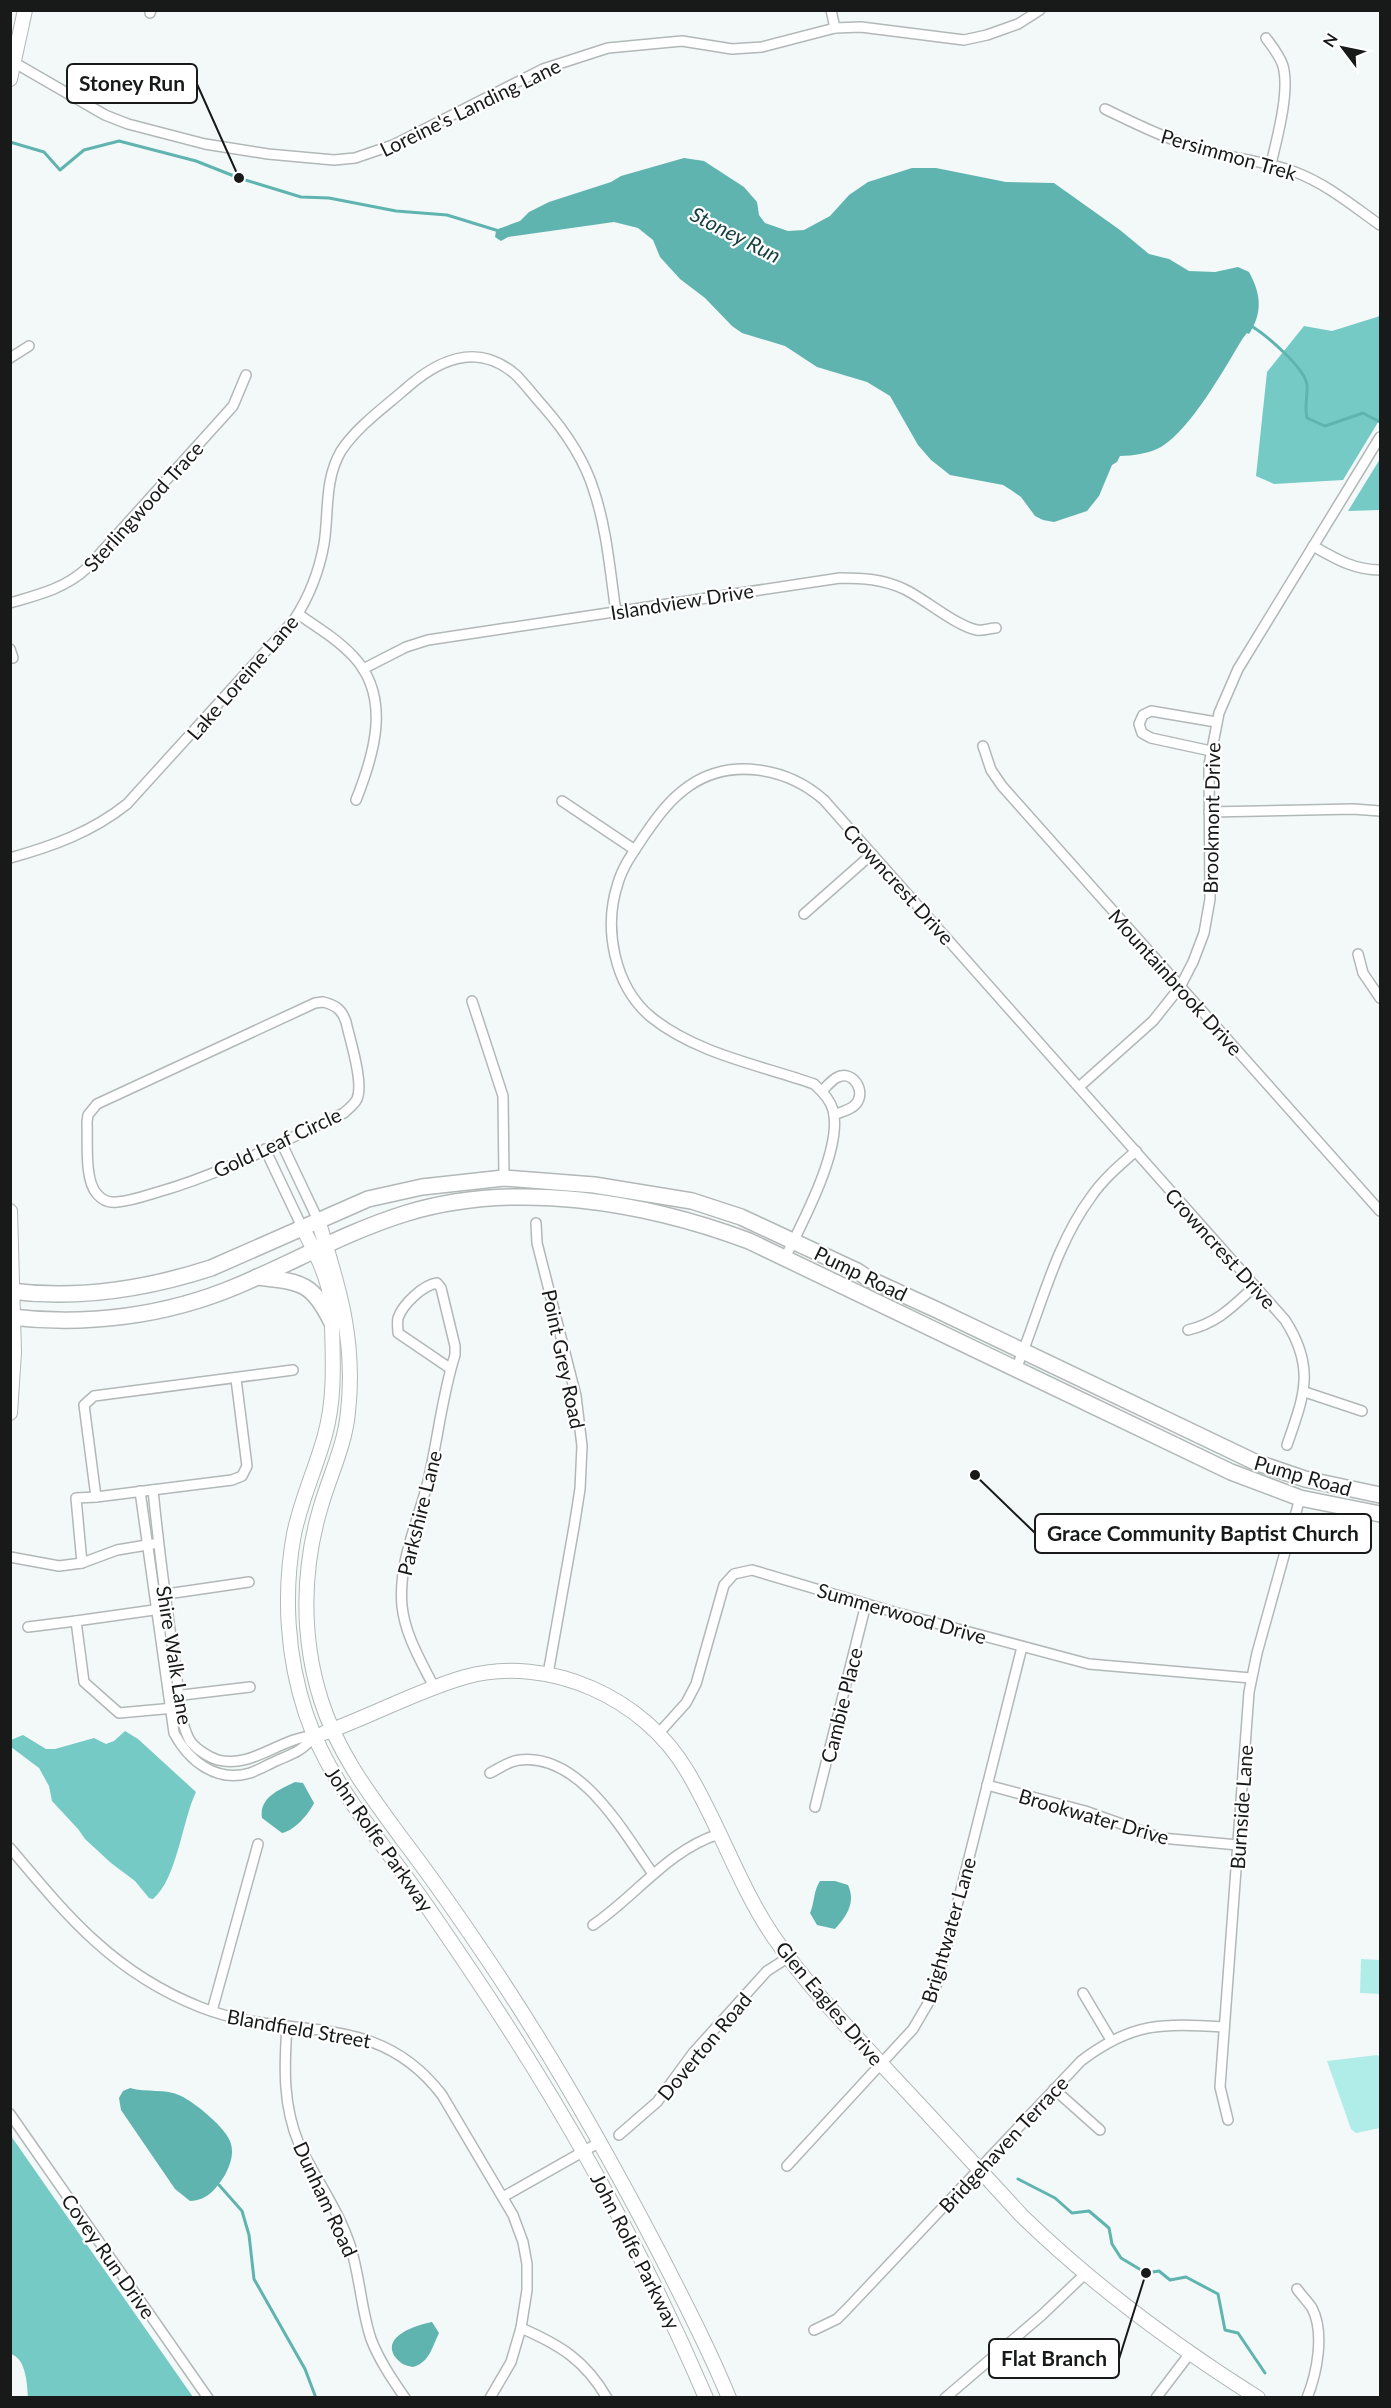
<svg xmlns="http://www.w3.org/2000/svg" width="1391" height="2408" viewBox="0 0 1391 2408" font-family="Lato,sans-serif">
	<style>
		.green { fill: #b0ede9 }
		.forest { fill: #76cac6 }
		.water { fill: #60b4b0 }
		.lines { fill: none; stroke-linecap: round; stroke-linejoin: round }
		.stream { stroke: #60b4b0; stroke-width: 3 }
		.street-casing { stroke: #b2b8b7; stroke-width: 12 }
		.secondary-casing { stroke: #b2b8b7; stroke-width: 16 }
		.primary-casing { stroke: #b2b8b7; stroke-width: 18 }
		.street { stroke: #fff; stroke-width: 9 }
		.secondary { stroke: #fff; stroke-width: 14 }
		.primary { stroke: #fff; stroke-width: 15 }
		.labels { text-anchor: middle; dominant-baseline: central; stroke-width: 4.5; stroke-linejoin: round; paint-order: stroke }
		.street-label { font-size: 20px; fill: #181a1a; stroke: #fff }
		.water-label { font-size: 21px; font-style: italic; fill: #143d3b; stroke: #fff }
		.leader { fill: none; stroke: #181a1a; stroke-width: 2 }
		.callout-dot { fill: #181a1a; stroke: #fff; stroke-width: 2 }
		.callout { fill: #fff; stroke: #181a1a; stroke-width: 2 }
		.callout-label { font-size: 21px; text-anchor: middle; font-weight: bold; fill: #181a1a }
	</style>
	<rect width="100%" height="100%" fill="#f3f9f8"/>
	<!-- green -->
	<g class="green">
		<polygon points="1361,1959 1380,1960 1380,1994 1360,1993"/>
		<polygon points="1377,2055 1380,2057 1380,2128 1356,2133 1351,2129 1327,2061"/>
	</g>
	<!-- forest -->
	<g class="forest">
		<polygon points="1380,316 1380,419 1343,480 1274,484 1256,476 1267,372 1304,326 1332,331"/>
		<polygon points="1380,459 1380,510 1348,511"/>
		<path d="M125,1731L138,1739L196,1792C182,1821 177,1879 153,1899L149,1898L135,1881L111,1863L85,1839L78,1829L52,1801L49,1786L39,1768L11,1747V1740L23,1735L46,1749H55L94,1738L106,1744L114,1741Z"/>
		<path d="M10,2136H11L193,2397H28C27,2383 26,2359 11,2354Z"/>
	</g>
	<!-- water -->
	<g class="water">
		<path d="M684,158L704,161L744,187L757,202L759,215L765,223L788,231L804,230L830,216L849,195L868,182L912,168H936L1006,182L1054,183L1120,230L1149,254L1169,259L1189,271L1215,272L1238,267L1249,272C1261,294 1263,312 1249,334L1247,333L1243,338C1224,369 1192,428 1161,447C1151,453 1132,456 1120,456L1117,462L1112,465L1099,496L1087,511L1054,522L1043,520L1035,516L1021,497L1011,490L1003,485L950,475L931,460L918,445L890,396L867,382L817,367L785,346L742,333L732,326L705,298L680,279L660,257L653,240L638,228L614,222L508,237L501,241L495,237L496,231L498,229L520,221L529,212L549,202L611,182L621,176Z"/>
		<path d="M295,1782L303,1783L314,1803C309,1814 294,1831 282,1833L262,1818C259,1797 279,1790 295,1782Z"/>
		<path d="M820,1881H835L848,1885C856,1902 847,1916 835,1929L817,1925L810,1913C815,1901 813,1892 820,1881Z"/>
		<path d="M130,2088C147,2093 165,2088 181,2096C194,2102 228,2129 231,2144C234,2155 230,2165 225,2175C215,2190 208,2200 190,2201L175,2189L121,2110L119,2098L123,2091Z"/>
		<path d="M432,2322L439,2333C432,2347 430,2362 413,2367C406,2366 401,2364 396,2358C380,2336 417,2325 432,2322Z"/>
	</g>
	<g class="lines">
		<!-- stream -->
		<g class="stream">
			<polyline points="10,142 44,152 60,170 84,150 119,141 196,161 239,178 301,197 329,198 396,211 447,215 499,231"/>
			<path d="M1253,327C1267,336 1305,368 1307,385C1308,397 1304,405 1307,418L1325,426L1363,413L1380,422"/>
			<polyline points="1018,2179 1055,2198 1072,2213 1089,2211 1109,2228 1112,2244 1121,2258 1146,2273 1159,2271 1170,2280 1186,2277 1218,2294 1225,2330 1238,2333 1265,2373"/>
			<polyline points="219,2185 242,2211 249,2235 254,2279 305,2369 316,2398"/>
		</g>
		<!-- street casing -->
		<g class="street-casing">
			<g id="street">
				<polyline points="831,10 835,28"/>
				<polyline points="150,13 151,10"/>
				<path d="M1266,38C1272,46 1280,56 1283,66C1290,92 1277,138 1271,164"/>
				<polyline points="15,63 105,115 128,124 205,144 268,154 334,160 355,158 393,145 543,69 608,48 682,41 732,49 762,47 835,28 861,27 964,40 987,35 1018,24 1040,10"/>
				<path d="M1105,109C1142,127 1179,145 1220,154C1245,160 1271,163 1295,172C1327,184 1353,206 1380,225"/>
				<polyline points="10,358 29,346"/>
				<path d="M1313,546C1336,559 1354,570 1380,570"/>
				<path d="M10,603C38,595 66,588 87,568L233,406L246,375"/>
				<path d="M298,614C317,627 337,639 353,656C392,697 374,755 356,800"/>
				<polyline points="10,649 13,658"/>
				<path d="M363,669L406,647L428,640L840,578C862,578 883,579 904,589C925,599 956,626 977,630C983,631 990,628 996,628"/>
				<polyline points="983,746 991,770 1002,786 1380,1211"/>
				<polyline points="1211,751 1151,738 1142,733 1139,724 1143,715 1151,711 1216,722"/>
				<polyline points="562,801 635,850"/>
				<polyline points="1209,812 1353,809 1380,811"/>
				<path d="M10,858C53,846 92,832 127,804L294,620C309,597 319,572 324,544C329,513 324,480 341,451C356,428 382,409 403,391C436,361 476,340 516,375C525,384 534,396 543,406C565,431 584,458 594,491C607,530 610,572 616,612"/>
				<polyline points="804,914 872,854"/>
				<polyline points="1358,954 1363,973 1380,998"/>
				<polyline points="472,1001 503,1096 504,1178"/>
				<path d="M323,1002C336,1005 342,1010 346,1022C350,1040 364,1083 357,1099C354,1105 349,1108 344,1113C283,1141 222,1174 158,1192C145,1196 131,1201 117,1202C109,1203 102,1200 97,1194C84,1180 88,1141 87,1122L88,1115L97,1104L315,1003Z"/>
				<polyline points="1079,1087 1153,1021 1180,987 1193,962 1204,933 1210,899 1209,765 1219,713 1238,669 1380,437"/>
				<path d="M822,1091C826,1087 831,1081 836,1078C852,1068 868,1092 855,1105C850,1110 841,1112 834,1115"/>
				<polyline points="281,1142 318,1220"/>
				<polyline points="265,1149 302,1227"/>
				<polyline points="536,1223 537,1243 576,1396 582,1446 580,1489 574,1527 548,1674"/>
				<path d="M785,1258C802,1223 843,1148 833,1110C830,1099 822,1091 814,1084C760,1065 697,1054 651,1017C614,986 603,928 618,883C623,866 634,851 644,836C657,817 670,799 689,786C731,757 788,768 824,800L1285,1320C1316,1368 1304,1396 1287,1445"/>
				<path d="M1188,1330C1218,1323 1233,1306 1255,1286"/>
				<path d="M1016,1369C1040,1312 1054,1247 1091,1197C1103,1179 1120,1165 1136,1151"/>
				<polyline points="236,1379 247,1466 242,1476 232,1480 96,1497 84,1405 94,1396 293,1370"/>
				<polyline points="1305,1392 1362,1411"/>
				<path d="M153,1490C159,1551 167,1611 176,1671C179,1693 179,1719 189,1739C194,1748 208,1757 218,1760C252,1769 281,1737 314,1736"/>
				<path d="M140,1491L174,1733C189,1761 216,1783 250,1773C259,1770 267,1765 276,1761C292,1754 303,1751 314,1736"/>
				<polyline points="10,1557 59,1566 82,1563 117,1550 153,1544"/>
				<polyline points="82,1563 76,1498 96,1497"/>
				<polyline points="160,1595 249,1582"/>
				<polyline points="161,1609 76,1621 84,1682 119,1713 174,1708"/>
				<polyline points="28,1627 76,1621"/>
				<path d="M434,1687C421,1661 405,1635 402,1606C398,1562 418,1522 428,1481C438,1439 442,1395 455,1355V1346L441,1288L437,1283C423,1285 403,1304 398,1318C397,1323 398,1328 398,1333L451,1369"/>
				<polyline points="174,1696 250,1687"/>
				<polyline points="658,1734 686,1703 696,1684 724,1585 734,1574 752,1570 894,1612 1089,1664 1251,1678"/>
				<path d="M490,1773C500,1768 509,1761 519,1760C580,1752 624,1833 653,1874"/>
				<polyline points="987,1785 1085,1811 1161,1838 1238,1845"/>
				<polyline points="815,1807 866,1604"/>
				<path d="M10,1848C68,1917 114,1973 200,2007C290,2043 375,2007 442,2095L513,2215L523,2242L527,2264V2290L521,2328L511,2362L490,2398"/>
				<path d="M593,1925C636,1896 668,1850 719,1834"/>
				<polyline points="1083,1993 1111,2040"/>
				<polyline points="212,2011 258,1844"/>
				<path d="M287,2027C284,2068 283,2106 299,2144C315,2178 338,2209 350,2245C360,2276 361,2309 371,2339C379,2360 392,2379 405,2398"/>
				<polyline points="1054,2089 1100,2130"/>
				<polyline points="10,2114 208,2398"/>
				<polyline points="1228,2120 1220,2087 1249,1692 1257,1653 1300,1498"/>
				<polyline points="619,2135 657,2102 693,2053 767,1971 789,1957"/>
				<polyline points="787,2166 913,2029 930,2000 938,1981 1022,1647"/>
				<polyline points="503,2197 600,2142"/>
				<path d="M1297,2289C1302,2296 1308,2302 1312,2308C1325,2333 1317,2373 1307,2398"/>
				<path d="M521,2328C560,2345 585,2360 607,2398"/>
				<path d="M814,2330L837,2319L847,2309L1081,2061C1132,2022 1163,2023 1224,2027"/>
				<polyline points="945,2398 1042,2315 1085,2274"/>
				<polyline points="1156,2398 1191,2352"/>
			</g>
		</g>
		<!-- secondary casing -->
		<g class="secondary-casing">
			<g id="secondary">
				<polyline points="10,79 25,10"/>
				<polyline points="10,1211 14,1352 10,1413"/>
				<path d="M318,1220C339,1287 356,1341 348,1412C345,1445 330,1475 321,1506C302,1569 301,1637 321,1700C338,1754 370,1795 403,1840C432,1878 459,1917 486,1957C551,2053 608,2154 661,2256C685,2303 709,2349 729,2398"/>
				<path d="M302,1227C315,1251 329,1278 332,1306C333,1312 332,1319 332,1325C333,1363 335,1398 325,1435C316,1468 301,1500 294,1534C283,1594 287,1657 306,1714C326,1773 364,1820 400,1869C425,1902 448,1937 471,1971C562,2106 642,2248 706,2398"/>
				<path d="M324,1733C372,1716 416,1691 465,1677C549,1654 644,1698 687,1771C719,1824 738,1884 773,1936C806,1984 846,2026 886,2069C932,2118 977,2167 1022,2216C1093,2285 1174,2345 1258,2398"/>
			</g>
		</g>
		<!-- primary casing -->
		<g class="primary-casing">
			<g id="primary">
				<path d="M257,1277C300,1282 312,1281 332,1323"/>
				<path d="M10,1291C79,1300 146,1289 211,1268L368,1199L422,1187L504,1178L594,1185L692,1201L741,1217L857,1271L869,1279L935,1309L1255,1462L1305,1479L1380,1495"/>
				<path d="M10,1317C87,1326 166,1316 237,1286C294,1262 348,1231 407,1213C516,1180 645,1202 749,1241L1231,1472L1300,1498L1380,1514"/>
			</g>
		</g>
		<!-- street -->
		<use href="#street" class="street"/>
		<!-- secondary -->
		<use href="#secondary" class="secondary"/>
		<!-- primary -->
		<use href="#primary" class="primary"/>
	</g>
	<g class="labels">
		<!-- street labels -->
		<g class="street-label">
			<text transform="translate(470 107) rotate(-26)">Loreine's Landing Lane</text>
			<text transform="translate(1229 154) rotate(16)">Persimmon Trek</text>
			<text transform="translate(143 506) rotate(-48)">Sterlingwood Trace</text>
			<text transform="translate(682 601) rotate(-9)">Islandview Drive</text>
			<text transform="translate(242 677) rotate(-49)">Lake Loreine Lane</text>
			<text transform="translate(1211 818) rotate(-89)">Brookmont Drive</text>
			<text transform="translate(899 884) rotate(48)">Crowncrest Drive</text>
			<text transform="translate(1176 982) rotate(48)">Mountainbrook Drive</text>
			<text transform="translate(277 1142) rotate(-25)">Gold Leaf Circle</text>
			<text transform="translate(1221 1248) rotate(48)">Crowncrest Drive</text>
			<text transform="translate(861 1273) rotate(26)">Pump Road</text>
			<text transform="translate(564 1359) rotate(78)">Point Grey Road</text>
			<text transform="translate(1303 1475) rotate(16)">Pump Road</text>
			<text transform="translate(419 1513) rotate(-76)">Parkshire Lane</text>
			<text transform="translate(902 1613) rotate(16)">Summerwood Drive</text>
			<text transform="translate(175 1655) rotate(81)">Shire Walk Lane</text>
			<text transform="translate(841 1705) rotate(-76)">Cambie Place</text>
			<text transform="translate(1241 1807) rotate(-86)">Burnside Lane</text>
			<text transform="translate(1094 1816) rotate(16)">Brookwater Drive</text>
			<text transform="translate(380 1839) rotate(55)">John Rolfe Parkway</text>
			<text transform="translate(948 1930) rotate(-74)">Brightwater Lane</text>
			<text transform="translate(830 2003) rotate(50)">Glen Eagles Drive</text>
			<text transform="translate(299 2028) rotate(10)">Blandfield Street</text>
			<text transform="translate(704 2046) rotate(-50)">Doverton Road</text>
			<text transform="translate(1003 2144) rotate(-47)">Bridgehaven Terrace</text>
			<text transform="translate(326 2199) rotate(65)">Dunham Road</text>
			<text transform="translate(636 2251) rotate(63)">John Rolfe Parkway</text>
			<text transform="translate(109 2256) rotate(55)">Covey Run Drive</text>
		</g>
		<!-- water labels -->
		<g class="water-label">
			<text transform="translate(736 234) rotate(27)">Stoney Run</text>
		</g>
	</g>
	<!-- callouts -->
	<path class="leader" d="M239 178L197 84M975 1475L1035 1533M1146 2273L1119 2359"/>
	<g class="callout-dot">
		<circle cx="239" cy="178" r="6"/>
		<circle cx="975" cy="1475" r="6"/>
		<circle cx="1146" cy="2273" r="6"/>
	</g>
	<g class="callout">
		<rect x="67" y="64" width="130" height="39" rx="6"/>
		<rect x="1035" y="1514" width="336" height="39" rx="6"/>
		<rect x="989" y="2339" width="130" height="39" rx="6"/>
	</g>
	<g class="callout-label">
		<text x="132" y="91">Stoney Run</text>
		<text x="1203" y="1541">Grace Community Baptist Church</text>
		<text x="1054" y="2366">Flat Branch</text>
	</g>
	<!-- border -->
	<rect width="1391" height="2408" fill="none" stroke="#181a1a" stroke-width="24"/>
	<!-- north arrow -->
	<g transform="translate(1343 48) rotate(302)" stroke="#ffffff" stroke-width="4.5" paint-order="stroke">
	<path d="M0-4.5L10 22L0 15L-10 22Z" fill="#181a1a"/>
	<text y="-9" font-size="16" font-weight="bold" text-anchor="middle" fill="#181a1a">N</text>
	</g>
</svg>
